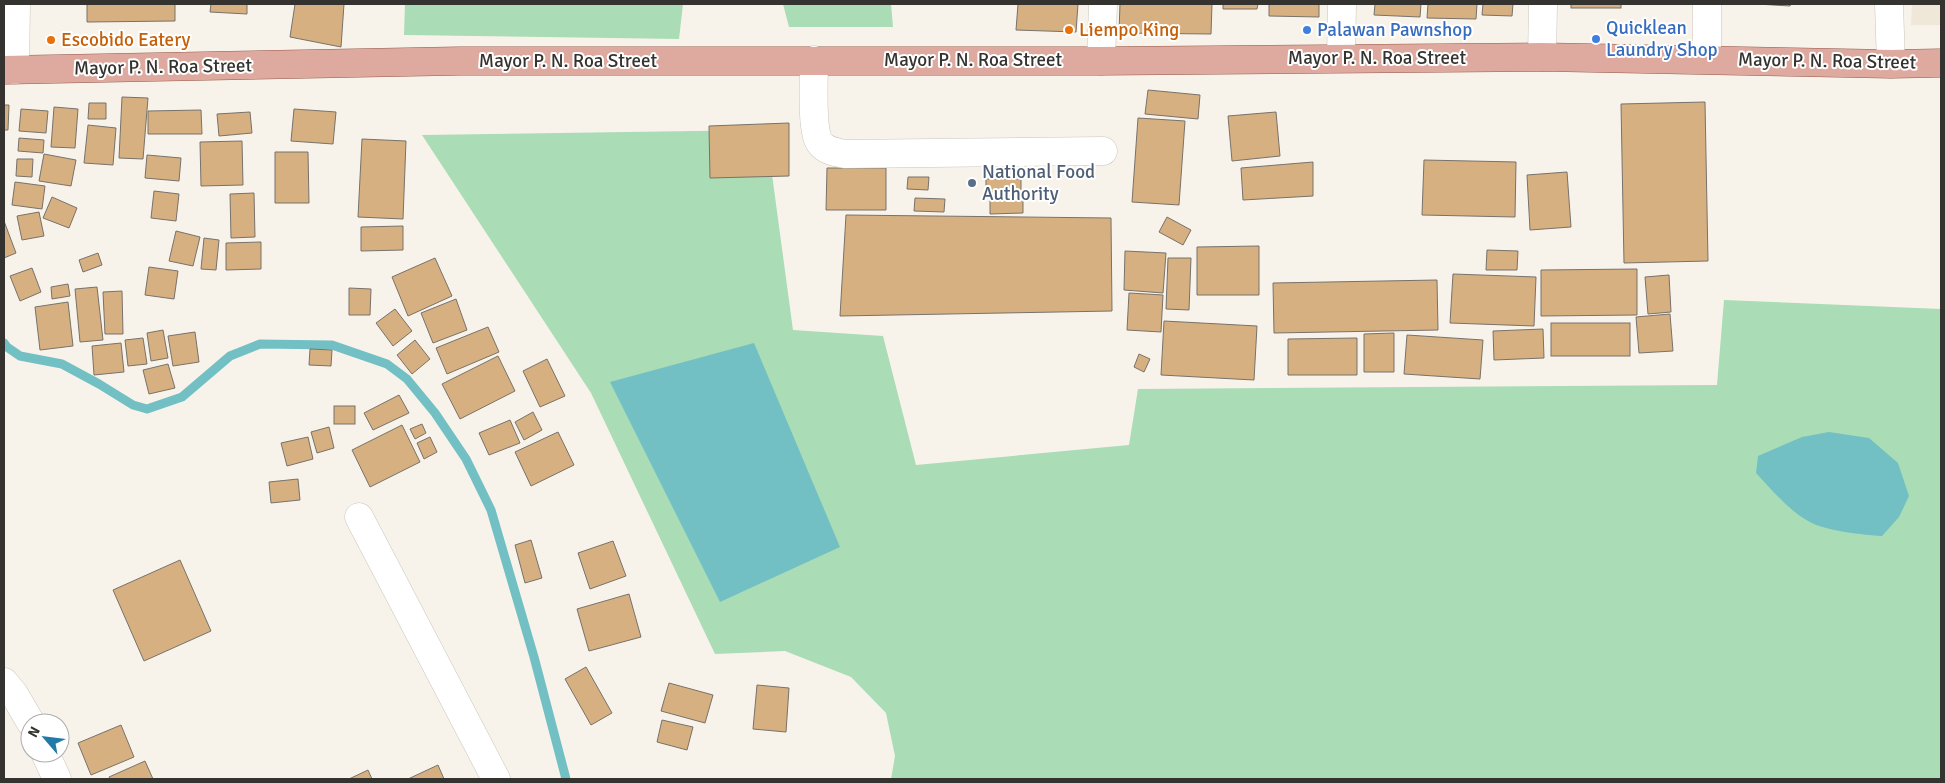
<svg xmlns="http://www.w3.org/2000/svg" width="1945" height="783" viewBox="0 0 1945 783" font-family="Signika,sans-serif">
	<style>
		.built { fill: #efe7d7 }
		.green { fill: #aadcb5 }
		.water { fill: #72c0c4 }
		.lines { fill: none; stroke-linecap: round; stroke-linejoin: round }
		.stream { stroke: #72c0c4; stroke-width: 9 }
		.building { fill: #d6b080; stroke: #78726a }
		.minor-casing { stroke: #cac6bc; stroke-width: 29 }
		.major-casing { stroke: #955b4e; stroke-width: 29 }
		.minor { stroke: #fff; stroke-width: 28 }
		.major { stroke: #dea99e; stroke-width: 28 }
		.food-dot { fill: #e8710a; stroke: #fff; stroke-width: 2 }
		.shop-dot { fill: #3f7fe0; stroke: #fff; stroke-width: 2 }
		.service-dot { fill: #5c6f8a; stroke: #fff; stroke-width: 2 }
		.labels { text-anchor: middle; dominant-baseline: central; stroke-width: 4; stroke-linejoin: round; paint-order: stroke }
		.shop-label { font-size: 19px; fill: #366cbe; stroke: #fff; text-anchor: start }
		.food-label { font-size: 19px; fill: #c56008; stroke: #fff; text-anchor: start }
		.street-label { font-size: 19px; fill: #35332f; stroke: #fff }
		.service-label { font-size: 19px; fill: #4e5e75; stroke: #fff; text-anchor: start }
	</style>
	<rect width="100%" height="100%" fill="#f8f3ea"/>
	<!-- built -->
	<polygon class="built" points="1912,4 1941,4 1941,25 1911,25"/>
	<!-- green -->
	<g class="green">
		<polygon points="405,4 683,4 679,39 404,35"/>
		<polygon points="783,4 891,4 893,27 789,27"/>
		<polygon points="766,130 793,330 883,336 916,465 1129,445 1138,389 1717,385 1724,300 1941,309 1941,779 891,779 895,756 886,713 851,677 785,651 715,654 591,393 422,135"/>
	</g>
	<!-- water -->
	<g class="water">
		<polygon points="754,343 840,547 720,602 610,382"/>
		<path d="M1829,432L1869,438L1898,463L1909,496L1899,517L1882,536C1863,535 1826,531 1810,522C1789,511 1772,490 1756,473L1758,456L1802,437Z"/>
	</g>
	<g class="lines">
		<!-- stream -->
		<polyline class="stream" points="4,343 7,347 20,356 62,364 99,384 133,405 147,409 182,397 230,356 260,344 332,345 387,364 407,379 435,413 466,459 491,510 534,657 566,779"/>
	</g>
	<!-- building -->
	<g class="building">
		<polygon points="87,4 175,4 175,21 87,22"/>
		<polygon points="211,4 247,4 247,14 210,12"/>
		<polygon points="295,4 344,4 341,47 290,37"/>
		<polygon points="1018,4 1078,4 1076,32 1016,30"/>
		<polygon points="1120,4 1212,4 1211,34 1119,33"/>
		<polygon points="1223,4 1258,4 1257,9 1223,9"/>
		<polygon points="1269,4 1319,4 1319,17 1269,16"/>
		<polygon points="1375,4 1421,4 1420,17 1374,15"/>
		<polygon points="1428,4 1477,4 1476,19 1427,18"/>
		<polygon points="1483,4 1513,4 1512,16 1482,15"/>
		<rect x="1571" y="4" width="50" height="4"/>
		<polygon points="1757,4 1791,4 1790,6"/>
		<polygon points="1148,90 1200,95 1198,119 1145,114"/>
		<polygon points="122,97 148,98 143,159 119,158"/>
		<polygon points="1705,102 1708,261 1624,263 1621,104"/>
		<polygon points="89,103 106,103 106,119 88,119"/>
		<polygon points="4,105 9,105 8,130 4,130"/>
		<polygon points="54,107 78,109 75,148 51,147"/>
		<polygon points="21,109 48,111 46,133 19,131"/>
		<polygon points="294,109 336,112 333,144 291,141"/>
		<polygon points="201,110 202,134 148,134 148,111"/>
		<polygon points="250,112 252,133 219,136 217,114"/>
		<polygon points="1276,112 1280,156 1232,161 1228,116"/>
		<polygon points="1138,118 1185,121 1179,205 1132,202"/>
		<polygon points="789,123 789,176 710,178 709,126"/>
		<polygon points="88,125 116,128 113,165 84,163"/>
		<polygon points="19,138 44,140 43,153 18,151"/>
		<polygon points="362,139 406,141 403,219 358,217"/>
		<polygon points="242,141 243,185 201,186 200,142"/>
		<polygon points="275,152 308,152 309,203 275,203"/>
		<polygon points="44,154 76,160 71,186 39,181"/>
		<polygon points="147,155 181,158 179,181 145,178"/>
		<polygon points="17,159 33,159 32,177 16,176"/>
		<polygon points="1424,160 1516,162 1515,217 1422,215"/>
		<polygon points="1313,162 1313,196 1243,200 1241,168"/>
		<polygon points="827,168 886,168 886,210 826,210"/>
		<polygon points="1567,172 1571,227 1530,230 1527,175"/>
		<polygon points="908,177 929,177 928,190 907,189"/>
		<rect x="986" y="179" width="35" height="13"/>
		<polygon points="15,182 45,186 42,209 12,205"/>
		<polygon points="154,191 179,194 176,221 151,218"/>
		<polygon points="254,193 255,237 231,238 230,194"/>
		<polygon points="52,197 77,208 69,228 43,218"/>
		<polygon points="1023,197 1023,213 990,214 990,198"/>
		<polygon points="915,198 945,199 944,212 914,211"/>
		<polygon points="39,212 44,236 22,240 17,216"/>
		<polygon points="846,215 1111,218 1112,311 840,316"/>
		<polygon points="1167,217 1191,230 1183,245 1159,232"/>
		<polygon points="4,221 16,253 4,258"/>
		<polygon points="403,226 403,250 361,251 361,227"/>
		<polygon points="176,231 200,237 193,266 169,261"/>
		<polygon points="204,238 219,240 216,270 201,269"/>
		<polygon points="261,242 261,269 226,270 226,243"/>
		<polygon points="1259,246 1259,295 1197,295 1197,247"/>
		<polygon points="1487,250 1518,251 1517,270 1486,270"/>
		<polygon points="1125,251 1166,253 1163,293 1124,290"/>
		<polygon points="98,253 102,265 83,272 79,260"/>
		<polygon points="435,258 452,296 408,316 392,277"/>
		<polygon points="1168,258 1191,258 1189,310 1166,309"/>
		<polygon points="149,267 178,271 174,299 145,295"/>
		<polygon points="32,268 41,292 20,301 10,276"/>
		<polygon points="1637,269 1637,315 1541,316 1541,270"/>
		<polygon points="1453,274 1536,277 1534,326 1450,323"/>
		<polygon points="1669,275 1671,312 1648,314 1645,277"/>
		<polygon points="1437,280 1438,330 1274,333 1273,283"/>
		<polygon points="68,284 70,296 52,299 51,287"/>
		<polygon points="97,287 103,340 80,342 75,289"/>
		<polygon points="349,288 371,289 370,315 349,315"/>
		<polygon points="122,291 123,334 105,334 103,292"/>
		<polygon points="1129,293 1163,295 1161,332 1127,330"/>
		<polygon points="456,299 467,330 433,343 421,313"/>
		<polygon points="68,302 73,346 40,350 35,307"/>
		<polygon points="395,309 412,331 393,346 376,323"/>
		<polygon points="1670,314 1673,351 1639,353 1636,317"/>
		<polygon points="1164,321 1257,326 1254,380 1161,375"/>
		<rect x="1551" y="323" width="79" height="33"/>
		<polygon points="488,327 499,352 447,374 436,348"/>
		<polygon points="1543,329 1544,358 1494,360 1493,331"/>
		<polygon points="163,330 168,358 151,361 147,333"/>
		<polygon points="195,332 199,362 173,366 168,336"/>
		<polygon points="1394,333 1394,372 1364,372 1364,334"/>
		<polygon points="1407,335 1483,340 1480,379 1404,374"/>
		<polygon points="143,338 147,364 128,366 125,340"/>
		<polygon points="1357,338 1357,375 1288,375 1288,339"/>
		<polygon points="415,340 430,359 412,374 397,355"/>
		<polygon points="121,343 124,372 94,375 92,346"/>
		<polygon points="310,349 332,350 331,366 309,365"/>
		<polygon points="1139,354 1150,359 1144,372 1134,367"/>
		<polygon points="498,356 515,391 460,419 442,384"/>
		<polygon points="547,359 565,396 540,407 523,371"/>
		<polygon points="168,364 175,388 149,394 143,370"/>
		<polygon points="399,395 409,413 373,430 364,413"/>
		<rect x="334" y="406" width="21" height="18"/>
		<polygon points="533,412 542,430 524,440 515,422"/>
		<polygon points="510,420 520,443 489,455 479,433"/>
		<polygon points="422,424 426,433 415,439 410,429"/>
		<polygon points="402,425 420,462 370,487 352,450"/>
		<polygon points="329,427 334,448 317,453 311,432"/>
		<polygon points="558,432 574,465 531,486 515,452"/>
		<polygon points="308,437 313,459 287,466 281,443"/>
		<polygon points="430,437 437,452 424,459 417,443"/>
		<polygon points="298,479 300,500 271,503 269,482"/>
		<polygon points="531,540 542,578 525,583 515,545"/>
		<polygon points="613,541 626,576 590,589 578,553"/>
		<polygon points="180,560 211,631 144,661 113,590"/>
		<polygon points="629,594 641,637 589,651 577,609"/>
		<polygon points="586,667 612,713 591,725 565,679"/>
		<polygon points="669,683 713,695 705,723 661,711"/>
		<polygon points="757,685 789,688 786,732 753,729"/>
		<polygon points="662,720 693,727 687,750 657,742"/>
		<polygon points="121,725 134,757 91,775 78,743"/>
		<polygon points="145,761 153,779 110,779 109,777"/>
		<polygon points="438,765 444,779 408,779"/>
		<polygon points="368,770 372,779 349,779"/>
	</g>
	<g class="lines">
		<!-- minor casing -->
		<g class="minor-casing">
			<g id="minor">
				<polyline points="1707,4 1707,59"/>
				<polyline points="1889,4 1891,64"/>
				<polyline points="1542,57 1543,4"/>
				<polyline points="1341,58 1342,4"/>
				<path d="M814,60C814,76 811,134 820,143C826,151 835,152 845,154L1103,151"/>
				<polyline points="1101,61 1103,4"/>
				<polyline points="15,70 16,4"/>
				<polyline points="359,517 496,779"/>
				<polyline points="4,682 14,694 31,723"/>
				<polyline points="45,753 57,779"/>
			</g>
		</g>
		<!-- major casing -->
		<g class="major-casing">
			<polyline id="major" points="4,70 460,61 1101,61 1542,57 1891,64 1941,63"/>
		</g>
		<!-- minor -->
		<use href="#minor" class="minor"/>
		<!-- major -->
		<use href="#major" class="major"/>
	</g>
	<!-- markers -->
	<g class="food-dot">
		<circle cx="1069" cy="30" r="5"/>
		<circle cx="51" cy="40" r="5"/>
	</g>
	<g class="shop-dot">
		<circle cx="1307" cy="30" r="5"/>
		<circle cx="1596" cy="39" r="5"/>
	</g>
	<circle class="service-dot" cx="972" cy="183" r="5"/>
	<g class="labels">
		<!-- shop labels -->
		<g class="shop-label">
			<text x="1606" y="28">Quicklean<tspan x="1606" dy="22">Laundry Shop</tspan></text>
			<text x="1317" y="30">Palawan Pawnshop</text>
		</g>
		<!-- food labels -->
		<g class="food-label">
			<text x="1079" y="30">Liempo King</text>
			<text x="61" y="40">Escobido Eatery</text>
		</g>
		<!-- street labels -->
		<g class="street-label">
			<text x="1377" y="58">Mayor P. N. Roa Street</text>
			<text x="973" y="60">Mayor P. N. Roa Street</text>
			<text x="568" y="61">Mayor P. N. Roa Street</text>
			<text transform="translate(1827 61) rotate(1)">Mayor P. N. Roa Street</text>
			<text transform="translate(163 67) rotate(-1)">Mayor P. N. Roa Street</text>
		</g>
		<!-- service labels -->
		<g class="service-label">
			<text x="982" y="172">National Food<tspan x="982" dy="22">Authority</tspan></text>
		</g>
	</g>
	<!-- border -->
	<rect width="1945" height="783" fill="none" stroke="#35332f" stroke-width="10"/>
	<!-- north arrow -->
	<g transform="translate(45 738) rotate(298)"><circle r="24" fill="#ffffff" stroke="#aeadac"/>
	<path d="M0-4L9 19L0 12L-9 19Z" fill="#227aa9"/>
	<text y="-8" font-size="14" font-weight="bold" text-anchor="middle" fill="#35332f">N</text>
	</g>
</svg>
